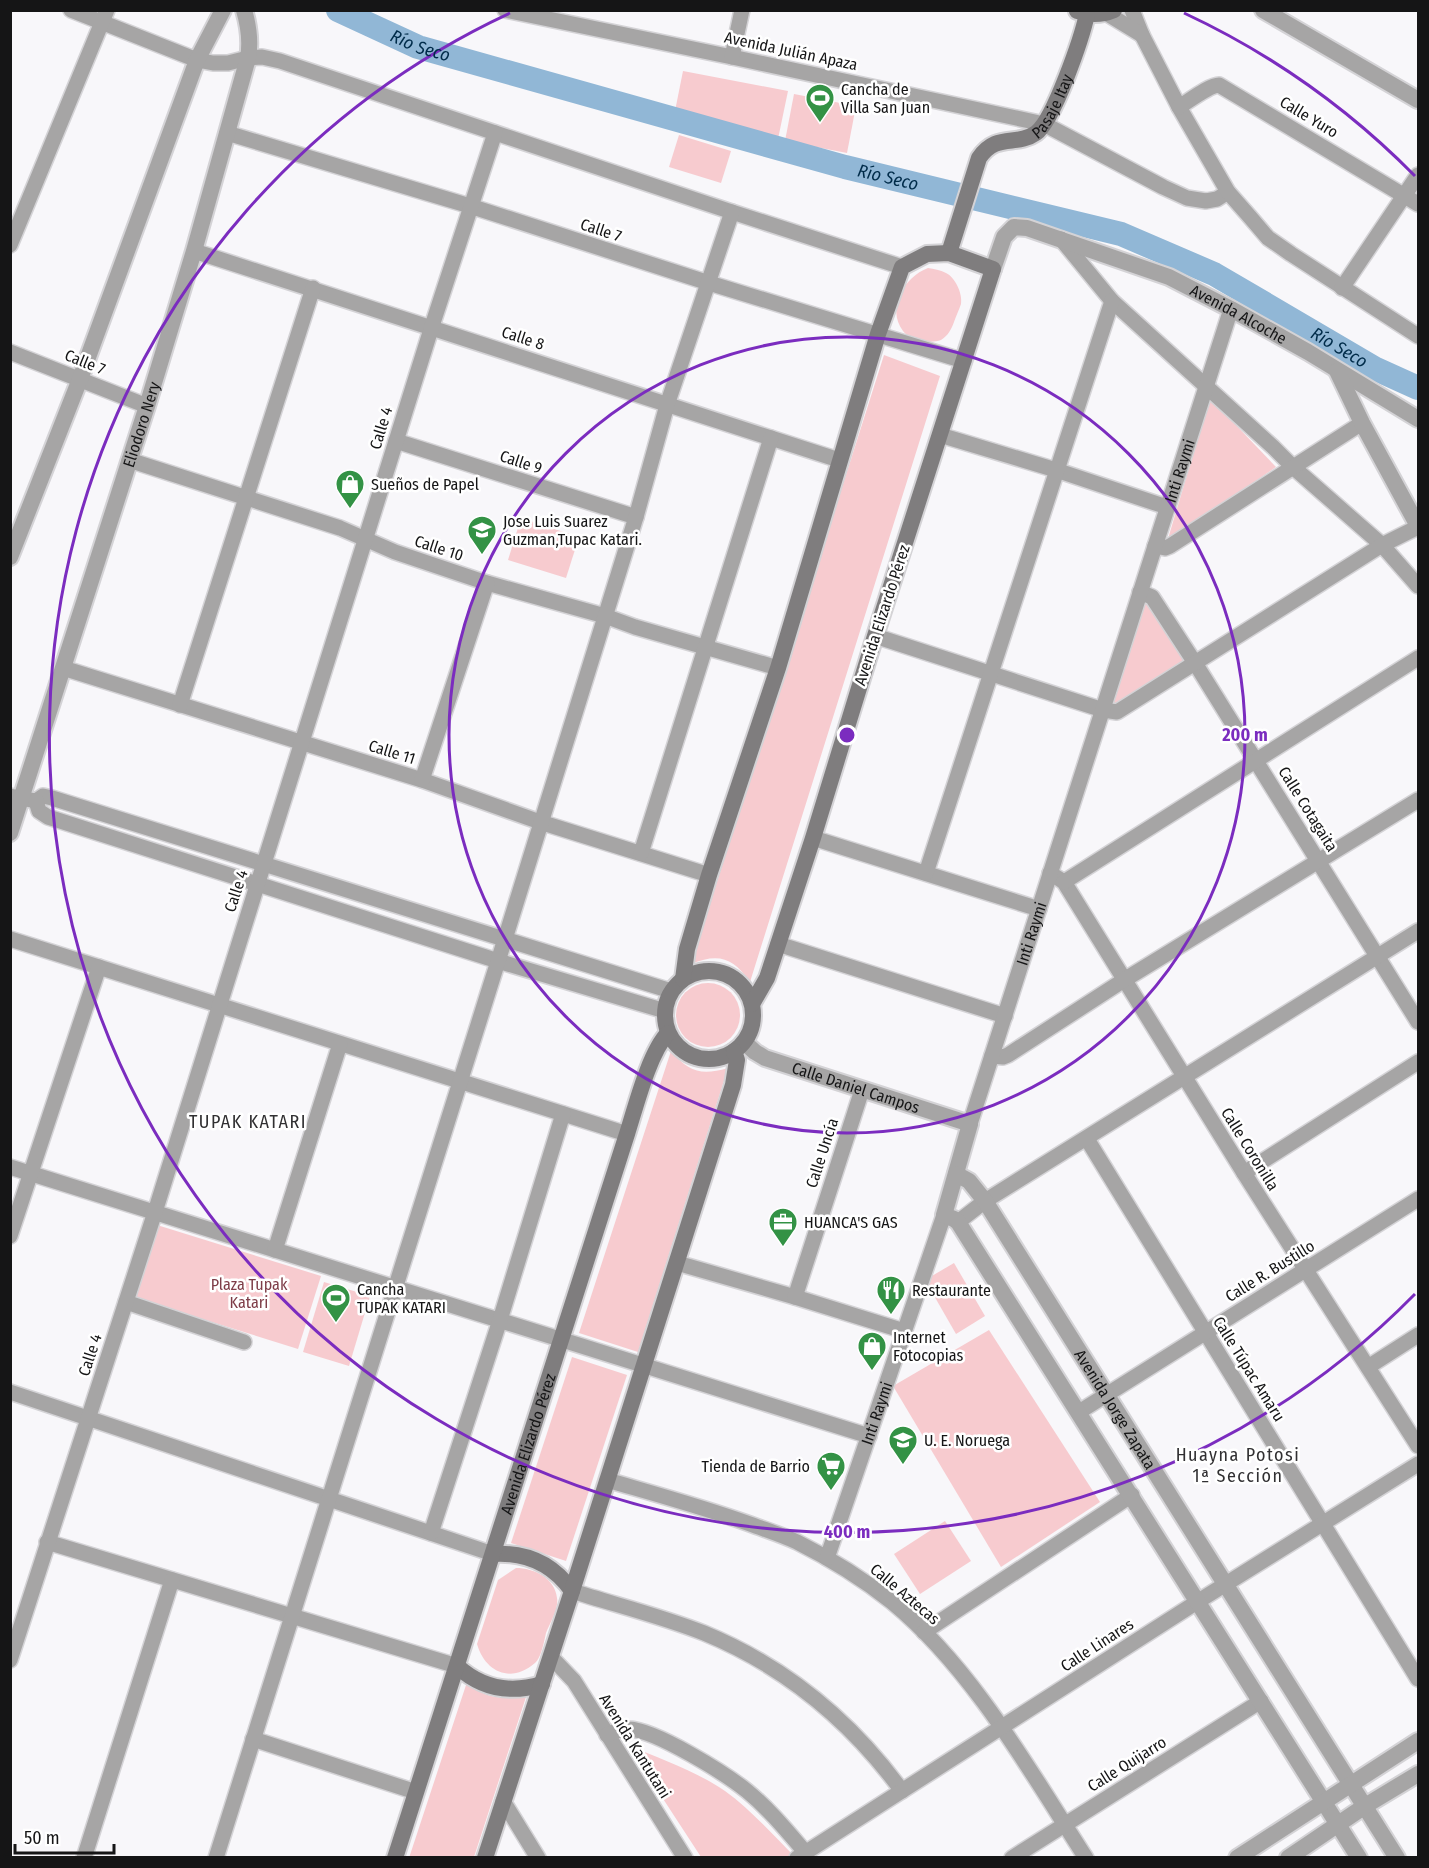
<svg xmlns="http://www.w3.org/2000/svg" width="1429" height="1868" viewBox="0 0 1429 1868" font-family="'Fira Sans Condensed',sans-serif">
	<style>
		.green { fill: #f7cbcf }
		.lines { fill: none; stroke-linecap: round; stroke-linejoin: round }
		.river { stroke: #91b7d6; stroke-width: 24 }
		.minor-casing { stroke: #d4d3d6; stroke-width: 18 }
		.tertiary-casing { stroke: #d4d3d6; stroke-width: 20 }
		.secondary-casing { stroke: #d4d3d6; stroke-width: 20 }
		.minor { stroke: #a6a5a5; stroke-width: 15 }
		.tertiary { stroke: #a6a5a5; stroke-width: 16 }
		.secondary { stroke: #7f7d7e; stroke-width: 16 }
		.ring { fill: none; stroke: #7b2cbf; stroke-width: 3 }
		.labels { text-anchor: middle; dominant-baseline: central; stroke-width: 5; stroke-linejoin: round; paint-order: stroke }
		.street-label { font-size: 16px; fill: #151516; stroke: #fff }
		.poi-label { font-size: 16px; fill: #151516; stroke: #fff; text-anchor: start }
		.park-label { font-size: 16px; fill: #7e3d48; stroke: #fff }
		.water-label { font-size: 18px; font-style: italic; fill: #002c4a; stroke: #fff }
		.neighbourhood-label { font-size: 18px; letter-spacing: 1.5px; fill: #313032; stroke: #fff }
		.centre { fill: #7b2cbf; stroke: #fff; stroke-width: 3 }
		.ring-label { font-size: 18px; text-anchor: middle; font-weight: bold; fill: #7b2cbf; stroke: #fff; stroke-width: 5; stroke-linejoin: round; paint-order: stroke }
	</style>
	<rect width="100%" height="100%" fill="#f8f7fa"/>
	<!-- green -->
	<g class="green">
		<polygon points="683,71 788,91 778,139 675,111"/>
		<polygon points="794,94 856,106 847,153 785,141"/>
		<polygon points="679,135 731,151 721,183 669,167"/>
		<path d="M928,268C934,269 940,270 946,273C955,277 963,294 961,304C959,310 956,316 954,322C952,328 948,336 941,340C936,342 928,342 923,341C915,341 908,337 903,331C886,308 904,277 928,268Z"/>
		<path d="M884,355L940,376L750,982C733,957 718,953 691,964Z"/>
		<polygon points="1210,398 1276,467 1167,542"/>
		<polygon points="521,518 579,537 566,578 508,560"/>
		<polygon points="1145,597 1185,660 1110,709"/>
		<circle cx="708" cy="1015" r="32"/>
		<path d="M671,1051C689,1072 701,1076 728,1068L638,1352L579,1333Z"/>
		<polygon points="157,1225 321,1276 298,1349 135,1298"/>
		<polygon points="954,1263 985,1316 956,1334 925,1280"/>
		<polygon points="324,1282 370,1296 349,1366 303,1352"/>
		<polygon points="989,1330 1100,1502 1001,1567 893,1386"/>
		<polygon points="572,1357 627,1375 566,1561 511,1543"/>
		<polygon points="945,1521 971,1561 920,1594 894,1554"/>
		<path d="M516,1568C534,1568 555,1578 557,1598C559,1608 550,1623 546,1633C544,1642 541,1658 535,1663C511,1684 485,1672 477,1644L498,1580Z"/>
		<path d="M468,1679C471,1682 474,1687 478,1690C491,1700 511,1698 526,1697L474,1857L409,1858Z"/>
		<path d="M628,1745C660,1759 696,1771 725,1791C750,1809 771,1833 793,1855L789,1858L701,1857Z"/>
	</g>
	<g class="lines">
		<!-- river -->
		<path class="river" id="s1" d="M338,10L418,47L482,65L845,167L1121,234L1214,274L1376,369L1418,388"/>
		<!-- minor casing -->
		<g class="minor-casing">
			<g id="minor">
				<polyline points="71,10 197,60 213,63 228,63 248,58 262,57 280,61 732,212 902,267"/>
				<polyline points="505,10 732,57 1044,124 1163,187 1187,198 1206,201 1217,199 1228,192"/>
				<polyline points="1132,10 1142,35 1179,107 1228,192 1250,217 1268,238 1291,254 1418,336"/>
				<polyline points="1106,13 1142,35"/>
				<polyline points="732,57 742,10"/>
				<path d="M1179,107C1189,101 1210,85 1219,85L1418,204"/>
				<polyline points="227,133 470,206 709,283 964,361"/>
				<polyline points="1061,239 1112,301 1273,447 1293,467 1382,545 1418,586"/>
				<polyline points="10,245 107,10"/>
				<path d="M194,251C410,319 624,391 839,460"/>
				<polyline points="1342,288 1418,175"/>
				<polyline points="10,352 147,406"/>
				<polyline points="940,435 1056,470 1167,507"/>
				<polyline points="396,441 636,517"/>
				<polyline points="129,460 340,528 395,552 487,583 605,616 635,627 778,668"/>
				<polyline points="1155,546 1165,548 1170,546 1362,423"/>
				<polyline points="1140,592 1152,597 1195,663 1418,1022"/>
				<polyline points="875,636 1103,710 1117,712 1382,545 1418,527"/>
				<polyline points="63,668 422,780 540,822 709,875"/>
				<polyline points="180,705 313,288"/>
				<polyline points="422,780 487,583"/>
				<polyline points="10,796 36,801 43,796 52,798 671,991"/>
				<polyline points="36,801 39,811 48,817 498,961 665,1011"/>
				<polyline points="813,838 1039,909"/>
				<polyline points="641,853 771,438"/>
				<polyline points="926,873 1112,301"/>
				<polyline points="1050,873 1064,882 1244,1173 1418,1446"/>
				<polyline points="1064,882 1418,658"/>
				<polyline points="10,939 627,1134"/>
				<polyline points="778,944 1005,1016"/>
				<polyline points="992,1056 1003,1057 1008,1055 1124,980 1418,800"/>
				<path id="s2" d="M970,1124L1231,309"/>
				<polyline points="1087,1139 1418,1679"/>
				<polyline points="10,1167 869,1436"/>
				<polyline points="1244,1173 1418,1062"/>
				<polyline points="958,1222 985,1201 1418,931"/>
				<polyline points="10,1236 99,967"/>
				<polyline points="275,1250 340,1044"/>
				<polyline points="677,1263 795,1297 904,1331"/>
				<polyline points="795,1297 862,1090"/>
				<polyline points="126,1302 244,1342"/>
				<polyline points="1368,1367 1418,1335"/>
				<polyline points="10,1392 493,1554"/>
				<polyline points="1079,1412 1418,1199"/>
				<path d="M607,1480C655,1494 703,1507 750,1524C766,1530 782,1535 797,1542C831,1559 863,1579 892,1602C973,1669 1030,1771 1086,1858"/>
				<polyline points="431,1533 500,1320 563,1114"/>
				<polyline points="47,1542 457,1666"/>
				<path id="s3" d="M827,1558L944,1215"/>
				<path d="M572,1591C616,1605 661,1616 704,1633C784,1666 851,1721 902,1791"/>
				<polyline points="924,1632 1132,1495"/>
				<polyline points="551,1657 574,1681 685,1858"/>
				<polyline points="10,1660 155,1212 432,326 495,133"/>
				<path d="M607,1735C614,1732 621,1728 629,1729C656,1730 726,1774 747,1791C769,1809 787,1831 805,1852"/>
				<polyline points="253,1739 416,1792"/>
				<polyline points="503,1801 538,1858"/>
				<polyline points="84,1858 172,1580"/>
				<polyline points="216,1858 505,939 636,517 667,405 732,212"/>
				<polyline points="797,1858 1197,1602 1418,1464"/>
				<polyline points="1012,1858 1261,1701"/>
			</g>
		</g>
		<!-- tertiary casing -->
		<g class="tertiary-casing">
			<g id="tertiary">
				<polyline points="1263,10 1418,100"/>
				<path id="s4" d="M993,269L1004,237L1014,227L1027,228L1169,277L1231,309L1308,352L1418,419"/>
				<polyline points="1337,371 1362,423 1418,526"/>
				<polyline points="10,557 80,379 197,60 223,10"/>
				<path id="s5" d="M10,833L147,406L194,251L248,58C251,41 249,27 244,10"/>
				<path id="s6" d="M744,1042L755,1052L765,1058L970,1124L944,1215L954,1219L958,1222L1359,1858"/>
				<path id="s7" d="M956,1174L969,1181L985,1201L1397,1858"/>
				<polyline points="1237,1858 1418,1741"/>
				<polyline points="1288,1858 1365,1806 1418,1774"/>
			</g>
		</g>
		<!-- secondary casing -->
		<g class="secondary-casing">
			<g id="secondary">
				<path d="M1077,11C1089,15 1102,15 1114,10"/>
				<path id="s8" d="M949,253L979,158C997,132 1016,147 1036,133C1054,120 1082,37 1087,14"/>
				<circle cx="709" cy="1015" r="44"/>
				<polyline points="683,979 687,949 709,875 778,668 878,334 902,267 927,254 949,253 993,269 875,636 813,838 767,978 752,1004"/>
				<path d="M493,1554C526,1552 553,1564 572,1591"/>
				<path d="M457,1666C482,1689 510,1694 542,1684"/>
				<path id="s9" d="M395,1858L627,1134C636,1106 649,1053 668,1033"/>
				<polyline points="485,1858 572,1591 733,1085 737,1060 734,1051"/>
			</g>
		</g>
		<!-- minor -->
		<use href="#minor" class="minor"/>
		<!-- tertiary -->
		<use href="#tertiary" class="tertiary"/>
		<!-- secondary -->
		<use href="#secondary" class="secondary"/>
	</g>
	<!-- distance rings -->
	<g class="ring">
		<circle cx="847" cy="735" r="398"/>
		<path d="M1415 1294A797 797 0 1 1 510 13M1184 13A797 797 0 0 1 1415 176"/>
	</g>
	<!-- icons -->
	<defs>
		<g id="stadium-pin" transform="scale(1.5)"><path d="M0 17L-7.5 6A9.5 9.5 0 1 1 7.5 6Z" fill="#339245" stroke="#fff"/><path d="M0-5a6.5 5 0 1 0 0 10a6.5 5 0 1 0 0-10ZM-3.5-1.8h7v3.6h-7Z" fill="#fff"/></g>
		<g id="shop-pin" transform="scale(1.5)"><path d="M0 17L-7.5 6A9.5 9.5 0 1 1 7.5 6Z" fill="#339245" stroke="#fff"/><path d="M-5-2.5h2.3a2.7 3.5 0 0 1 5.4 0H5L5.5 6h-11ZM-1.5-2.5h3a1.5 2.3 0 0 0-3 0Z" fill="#fff"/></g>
		<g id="school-pin" transform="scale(1.5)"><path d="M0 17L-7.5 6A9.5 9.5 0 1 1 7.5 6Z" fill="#339245" stroke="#fff"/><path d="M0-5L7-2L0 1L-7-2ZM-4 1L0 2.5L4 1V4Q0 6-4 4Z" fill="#fff"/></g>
		<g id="office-pin" transform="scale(1.5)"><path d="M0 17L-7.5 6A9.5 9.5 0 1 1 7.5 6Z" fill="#339245" stroke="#fff"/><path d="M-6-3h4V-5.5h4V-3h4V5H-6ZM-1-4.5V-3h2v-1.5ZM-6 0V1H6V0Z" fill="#fff"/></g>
		<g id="restaurant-pin" transform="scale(1.5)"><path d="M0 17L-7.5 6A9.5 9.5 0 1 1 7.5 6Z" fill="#339245" stroke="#fff"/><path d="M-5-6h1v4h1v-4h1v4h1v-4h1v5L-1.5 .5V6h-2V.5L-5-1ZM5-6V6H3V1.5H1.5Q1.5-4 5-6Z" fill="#fff"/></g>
		<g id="supermarket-pin" transform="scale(1.5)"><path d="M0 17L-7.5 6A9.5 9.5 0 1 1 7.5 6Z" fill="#339245" stroke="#fff"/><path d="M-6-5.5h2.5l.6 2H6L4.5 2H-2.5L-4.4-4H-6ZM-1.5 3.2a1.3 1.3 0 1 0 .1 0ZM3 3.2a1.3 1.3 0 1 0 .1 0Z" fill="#fff"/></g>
	</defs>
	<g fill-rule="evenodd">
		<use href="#stadium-pin" x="820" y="98"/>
		<use href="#shop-pin" x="350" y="484"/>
		<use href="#school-pin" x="482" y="530"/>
		<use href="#office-pin" x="783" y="1222"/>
		<use href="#restaurant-pin" x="891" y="1290"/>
		<use href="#stadium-pin" x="336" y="1298"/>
		<use href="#shop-pin" x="872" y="1346"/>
		<use href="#school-pin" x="903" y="1440"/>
		<use href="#supermarket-pin" x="831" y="1466"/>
	</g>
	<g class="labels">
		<!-- street labels -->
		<g class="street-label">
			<text transform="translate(791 51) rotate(12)">Avenida Julián Apaza</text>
			<text stroke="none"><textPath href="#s8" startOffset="196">Pasaje Itay</textPath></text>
			<text transform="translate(1309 117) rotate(31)">Calle Yuro</text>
			<text transform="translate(601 230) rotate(18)">Calle 7</text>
			<text stroke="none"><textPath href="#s4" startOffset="290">Avenida Alcoche</textPath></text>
			<text transform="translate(523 338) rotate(18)">Calle 8</text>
			<text transform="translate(85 362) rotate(22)">Calle 7</text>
			<text stroke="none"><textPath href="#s5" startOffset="429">Eliodoro Nery</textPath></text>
			<text transform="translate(381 428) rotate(-73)">Calle 4</text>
			<text transform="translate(521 462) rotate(18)">Calle 9</text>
			<text stroke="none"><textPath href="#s2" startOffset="686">Inti Raymi</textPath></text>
			<text transform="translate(439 548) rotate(18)">Calle 10</text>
			<text transform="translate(882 615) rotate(-72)">Avenida Elizardo Pérez</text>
			<text transform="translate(392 752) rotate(17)">Calle 11</text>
			<text transform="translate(1308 809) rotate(58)">Calle Cotagaita</text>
			<text transform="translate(236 891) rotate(-72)">Calle 4</text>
			<text stroke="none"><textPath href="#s2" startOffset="200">Inti Raymi</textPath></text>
			<text stroke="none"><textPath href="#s6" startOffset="122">Calle Daniel Campos</textPath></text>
			<text transform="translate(1250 1149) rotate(58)">Calle Coronilla</text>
			<text transform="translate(822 1153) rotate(-72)">Calle Uncía</text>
			<text transform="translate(1270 1271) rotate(-32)">Calle R. Bustillo</text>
			<text transform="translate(90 1355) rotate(-72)">Calle 4</text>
			<text transform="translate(1249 1369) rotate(58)">Calle Túpac Amaru</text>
			<text stroke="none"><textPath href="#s7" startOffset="286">Avenida Jorge Zapata</textPath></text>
			<text stroke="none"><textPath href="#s3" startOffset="153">Inti Raymi</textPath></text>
			<text stroke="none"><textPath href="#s9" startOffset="435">Avenida Elizardo Pérez</textPath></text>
			<text transform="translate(905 1594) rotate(40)">Calle Aztecas</text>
			<text transform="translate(1097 1645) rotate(-33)">Calle Linares</text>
			<text transform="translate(635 1746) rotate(58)">Avenida Kantutani</text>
			<text transform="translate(1127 1764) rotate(-32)">Calle Quijarro</text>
		</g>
		<!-- poi labels -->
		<g class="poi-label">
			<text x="841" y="89">Cancha de<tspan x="841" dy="18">Villa San Juan</tspan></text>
			<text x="371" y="484">Sueños de Papel</text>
			<text x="503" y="521">Jose Luis Suarez<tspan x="503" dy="18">Guzman,Tupac Katari.</tspan></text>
			<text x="804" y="1222">HUANCA'S GAS</text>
			<text x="357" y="1289">Cancha<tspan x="357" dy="18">TUPAK KATARI</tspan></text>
			<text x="912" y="1290">Restaurante</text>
			<text x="893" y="1337">Internet<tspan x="893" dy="18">Fotocopias</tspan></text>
			<text x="924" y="1440">U. E. Noruega</text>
			<text x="810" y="1466" text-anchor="end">Tienda de Barrio</text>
		</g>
		<!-- park labels -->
		<g class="park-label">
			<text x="249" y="1284">Plaza Tupak<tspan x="249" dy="18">Katari</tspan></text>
		</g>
		<!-- water labels -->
		<g class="water-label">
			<text stroke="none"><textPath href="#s1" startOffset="90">Río Seco</textPath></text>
			<text stroke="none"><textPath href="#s1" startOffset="576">Río Seco</textPath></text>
			<text stroke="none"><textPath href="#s1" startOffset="1062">Río Seco</textPath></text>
		</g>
		<!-- neighbourhood labels -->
		<g class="neighbourhood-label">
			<text x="248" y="1122">TUPAK KATARI</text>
			<text x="1238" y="1455">Huayna Potosi<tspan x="1238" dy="21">1ª Sección</tspan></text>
		</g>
	</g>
	<circle cx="847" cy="735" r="9" class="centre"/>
	<g class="ring-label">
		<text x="1245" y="741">200 m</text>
		<text x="847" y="1538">400 m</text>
	</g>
	<!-- border -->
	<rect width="1429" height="1868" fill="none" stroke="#151516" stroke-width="24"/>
	<!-- scale -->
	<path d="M15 1844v9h99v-9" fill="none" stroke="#151516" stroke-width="3"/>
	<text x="24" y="1844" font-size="18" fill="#151516" stroke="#ffffff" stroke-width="4.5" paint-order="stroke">50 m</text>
</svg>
